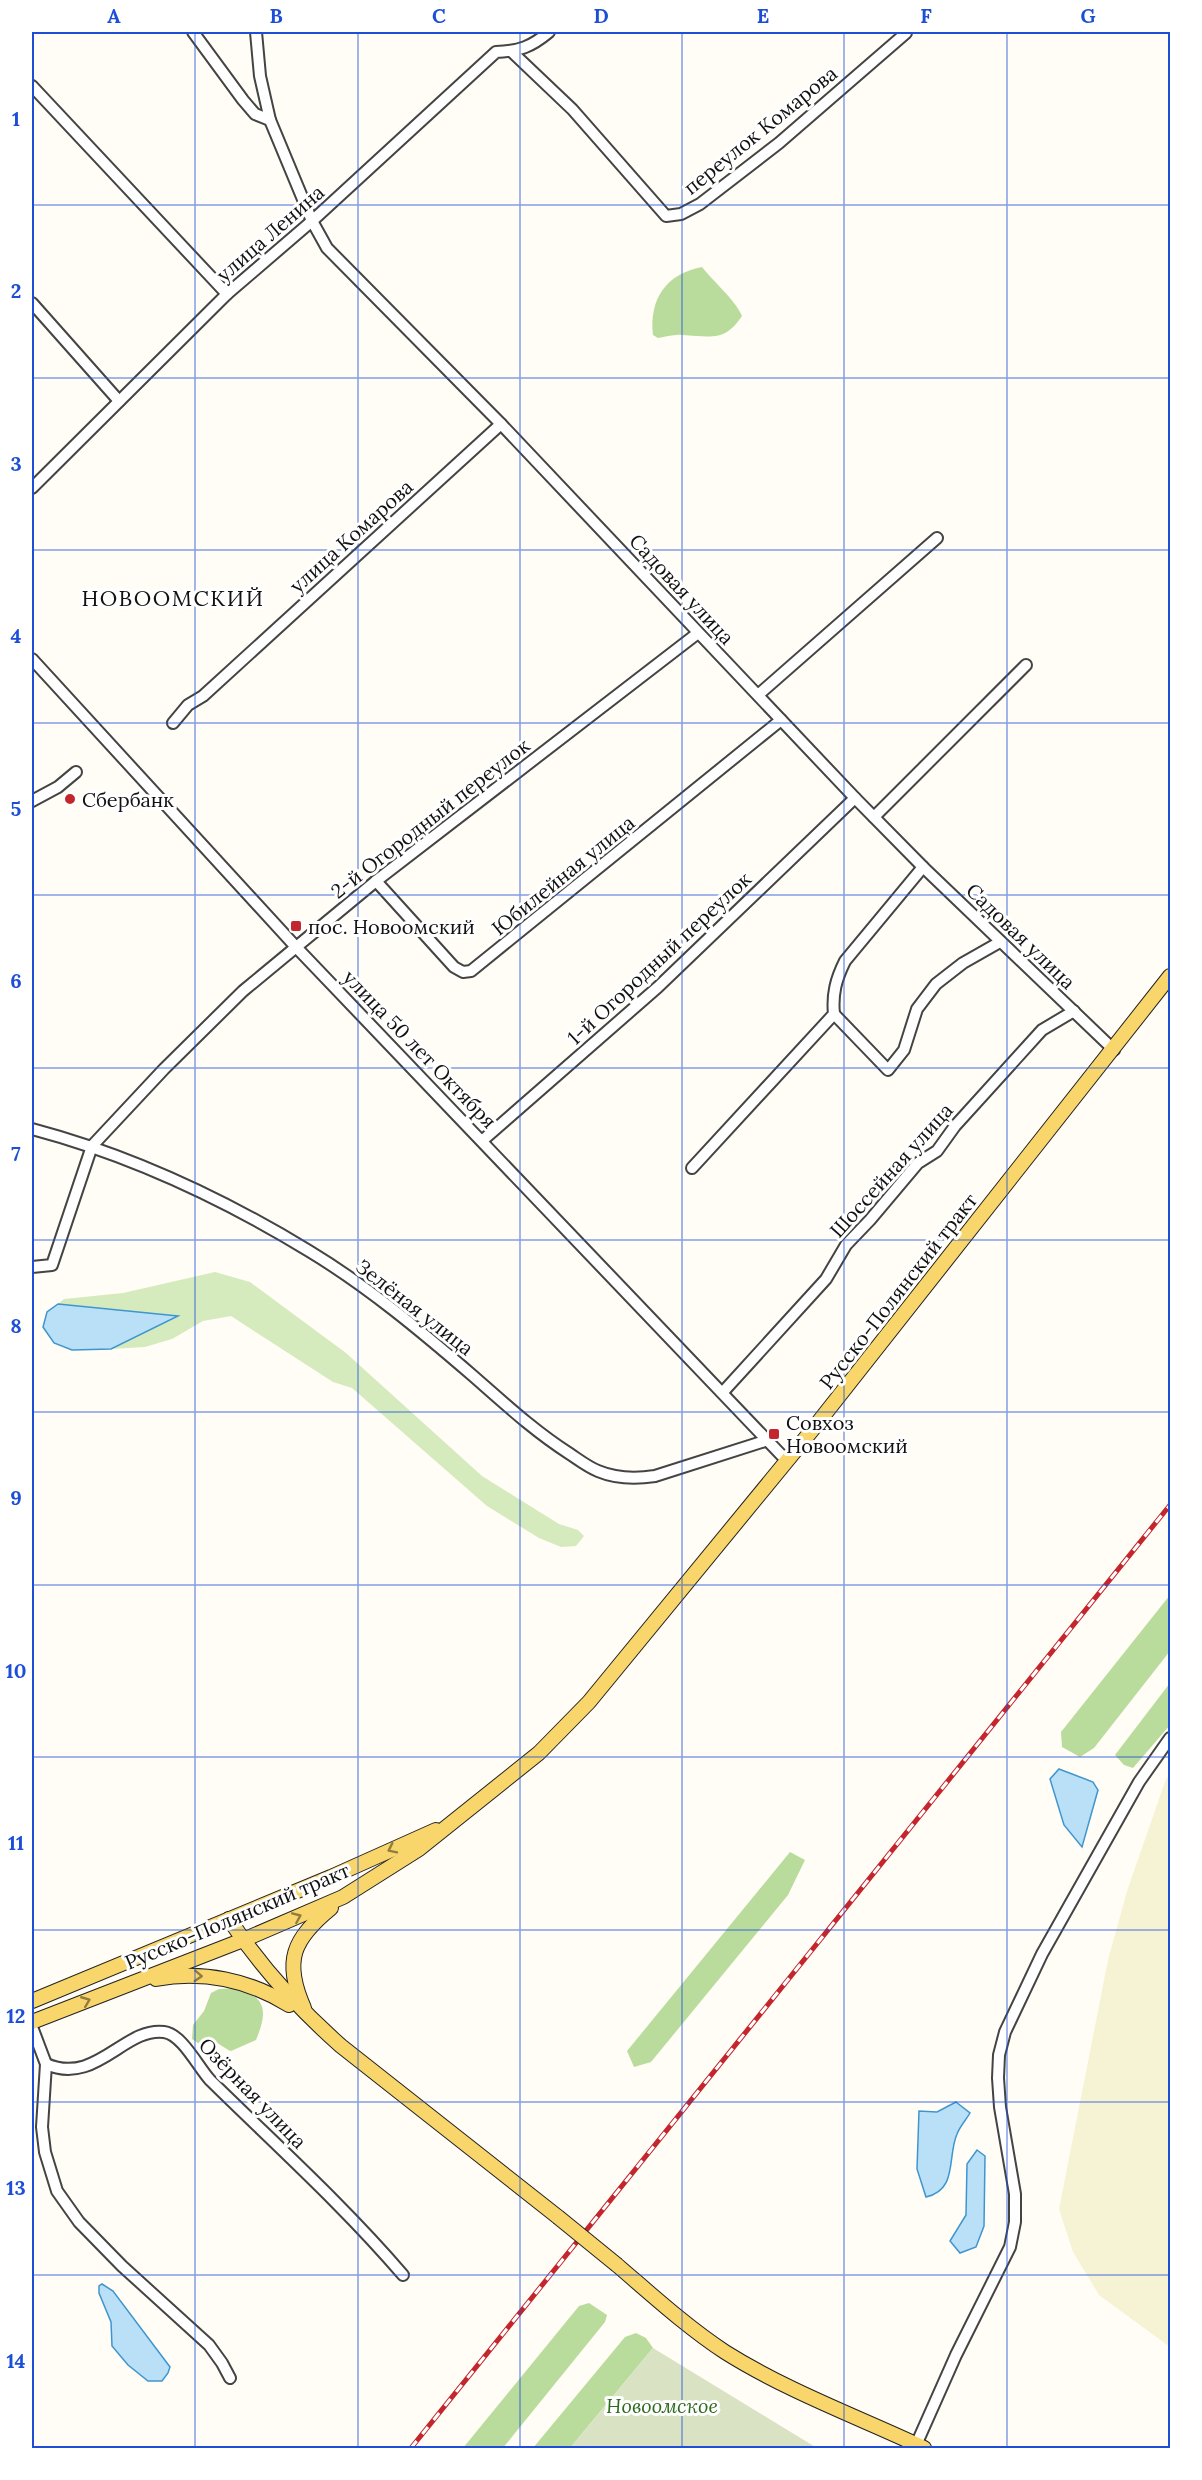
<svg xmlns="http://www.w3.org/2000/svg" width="1202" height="2480" viewBox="0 0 1202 2480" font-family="Lora,serif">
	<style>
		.farmland { fill: #f6f3d4 }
		.green { fill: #d5ebbd }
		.forest { fill: #b9dc9c }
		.cemetery { fill: #d9e3c4 }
		.water { fill: #b9e0f7; stroke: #3f96cf; stroke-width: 1.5 }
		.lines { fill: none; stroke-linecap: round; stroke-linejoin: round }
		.minor-casing { stroke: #444; stroke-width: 14 }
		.major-casing { stroke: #222; stroke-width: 16 }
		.minor { stroke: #fff; stroke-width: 10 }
		.major { stroke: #f9d66b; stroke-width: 14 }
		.rail-casing { stroke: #c4262e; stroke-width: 5 }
		.rail { stroke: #fff; stroke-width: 3; stroke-dasharray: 9; stroke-linecap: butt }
		.major-bridge-casing { stroke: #222; stroke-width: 16; stroke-linecap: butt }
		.major-bridge { stroke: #f9d66b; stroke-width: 14 }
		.oneway { stroke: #917d42 }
		.grid { fill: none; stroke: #1d4ed8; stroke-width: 1.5; stroke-opacity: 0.55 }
		.poi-dot { fill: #c4262e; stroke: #fff; stroke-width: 2 }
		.labels { text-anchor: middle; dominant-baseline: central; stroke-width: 6; stroke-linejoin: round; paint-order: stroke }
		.street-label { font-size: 20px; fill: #111; stroke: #fff }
		.poi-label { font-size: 20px; fill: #111; stroke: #fff; text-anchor: start }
		.park-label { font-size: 20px; font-style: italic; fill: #2f6b1f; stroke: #fff }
		.quarter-label { font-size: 22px; letter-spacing: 1.5px; fill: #111; stroke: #fff }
		.neatline { fill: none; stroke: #1d4ed8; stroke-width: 2 }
		.grid-label { font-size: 20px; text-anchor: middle; font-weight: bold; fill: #1d4ed8 }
	</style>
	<rect width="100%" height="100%" fill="#fffdf5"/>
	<!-- farmland -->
	<polygon class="farmland" points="1170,1774 1170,2347 1099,2295 1073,2252 1059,2209 1108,1960 1127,1891 1166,1779"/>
	<!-- green -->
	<polygon class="green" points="215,1272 250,1282 346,1353 482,1476 559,1524 578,1530 584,1536 576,1546 561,1547 539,1538 487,1506 352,1388 333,1382 231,1316 203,1321 172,1339 145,1347 111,1349 176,1316 58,1304 64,1299 123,1293"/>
	<!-- forest -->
	<g class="forest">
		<path d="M702,267C713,281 736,301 742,316C724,343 710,336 682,335C674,334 666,337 658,338L653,335C649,299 666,274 702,267Z"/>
		<polygon points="1170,1595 1170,1651 1094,1748 1080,1757 1062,1747 1061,1732"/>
		<polygon points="1170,1683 1170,1725 1133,1768 1124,1765 1115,1755"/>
		<polygon points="790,1852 805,1860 788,1895 651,2062 634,2067 627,2051"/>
		<path d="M237,1988C268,1998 267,2013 256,2040L231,2051C219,2046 215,2036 201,2045L192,2039L193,2025L204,2011L211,1993L219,1989Z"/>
		<polygon points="589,2303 607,2315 605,2322 503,2448 463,2448 579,2306"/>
		<polygon points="636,2333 646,2338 653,2348 570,2448 533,2448 625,2337"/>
	</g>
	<!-- cemetery -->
	<polygon class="cemetery" points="653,2348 817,2448 570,2448"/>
	<!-- water -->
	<g class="water">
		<polygon points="58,1304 178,1316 111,1349 72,1350 54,1343 43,1327 47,1312"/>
		<polygon points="1059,1769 1093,1782 1098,1790 1082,1847 1064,1825 1050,1779"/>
		<path d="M956,2102L970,2113C966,2120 960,2126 957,2134C947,2157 958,2190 926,2197L917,2169L919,2111L937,2112Z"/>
		<polygon points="977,2150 985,2156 984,2226 976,2247 960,2253 950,2241 966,2215 967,2164"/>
		<polygon points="102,2284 113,2291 170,2367 168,2373 162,2381 148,2381 128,2365 112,2346 111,2322 99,2293 99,2286"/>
	</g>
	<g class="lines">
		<!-- minor casing -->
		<g class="minor-casing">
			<g id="minor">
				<polyline points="193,32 243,100 255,114 270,120"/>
				<polyline points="256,32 260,76 270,120 312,221 327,248 501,424 855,798 923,867 1114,1050"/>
				<polyline points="512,52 572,109 666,216 681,214 700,204 779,143 906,33"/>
				<polyline points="32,86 227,294"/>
				<polyline points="32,303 119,401"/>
				<path d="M32,488L227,294L312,221L496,52C520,51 531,47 549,32"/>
				<polyline points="32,659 296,947 787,1461"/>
				<polyline points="758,695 937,538"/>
				<polyline points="173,723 188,705 203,696 501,424"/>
				<polyline points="32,801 58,787 76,772"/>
				<polyline points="874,817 1026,665"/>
				<polyline points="376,881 454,967 463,972 471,971 781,720"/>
				<polyline points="834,1014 888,1070 904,1050 917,1009 936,984 963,963 1000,942"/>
				<path d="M32,1129C130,1155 222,1198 309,1251C367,1286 421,1331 472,1375C504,1403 534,1431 570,1454C579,1460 588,1467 598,1471C617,1479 635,1479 655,1476L768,1440"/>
				<polyline points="483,1140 658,987 855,798"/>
				<path d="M692,1168L834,1014C832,994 836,979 845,961L923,867"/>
				<polyline points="32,1267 52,1265 92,1146 164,1069 243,991 376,881 698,633"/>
				<polyline points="723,1392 826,1279 846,1245 870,1220 918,1163 937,1151 955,1126 1042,1030 1074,1011"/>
				<polyline points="32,2027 46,2064 42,2127 45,2152 57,2191 79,2222 122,2266 209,2345 222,2363 230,2378"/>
				<path d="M46,2064C96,2086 124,2027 164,2032C182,2034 198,2067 210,2080C275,2144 343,2205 403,2275"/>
				<polyline points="916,2445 956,2355 1010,2247 1015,2222 1015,2194 1000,2107 998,2078 999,2055 1005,2032 1042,1954 1139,1782 1170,1738"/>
			</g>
		</g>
		<!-- major casing -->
		<g class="major-casing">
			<g id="major">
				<path d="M229,1919C261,1967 298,2008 341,2046L558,2217"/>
				<path d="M156,1979C202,1970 249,1980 289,2005"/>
				<polyline points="32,2001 331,1877 436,1830"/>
				<path d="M304,2008C283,1961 293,1939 331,1908"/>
				<polyline points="32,2022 243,1940 343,1897 419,1849 539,1753 589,1702 813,1429 1170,976"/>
				<path d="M617,2265C652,2295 687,2327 725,2352C787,2391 858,2417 924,2448"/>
			</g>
		</g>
		<!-- minor -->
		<use href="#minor" class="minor"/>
		<!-- major -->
		<use href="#major" class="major"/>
		<!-- rail casing -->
		<g class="rail-casing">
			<polyline id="rail" points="411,2448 1170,1505"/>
		</g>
		<!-- rail -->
		<use href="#rail" class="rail"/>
		<!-- major-bridge casing -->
		<g class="major-bridge-casing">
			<polyline id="major-bridge" points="558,2217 617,2265"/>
		</g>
		<!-- major-bridge -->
		<use href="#major-bridge" class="major-bridge"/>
	</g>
	<!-- one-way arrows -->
	<defs><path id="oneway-chevron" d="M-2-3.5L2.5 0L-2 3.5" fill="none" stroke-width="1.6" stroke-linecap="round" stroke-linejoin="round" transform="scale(1.5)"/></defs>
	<g class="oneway">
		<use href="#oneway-chevron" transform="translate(392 1849) rotate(154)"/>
		<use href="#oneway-chevron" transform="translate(297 1917) rotate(-23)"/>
		<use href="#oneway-chevron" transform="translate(198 1976) rotate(3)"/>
		<use href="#oneway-chevron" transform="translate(86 2001) rotate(-22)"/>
	</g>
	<!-- grid -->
	<path class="grid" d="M195,32V2448M358,32V2448M520,32V2448M682,32V2448M844,32V2448M1007,32V2448M32,205H1170M32,378H1170M32,550H1170M32,723H1170M32,895H1170M32,1068H1170M32,1240H1170M32,1412H1170M32,1585H1170M32,1757H1170M32,1930H1170M32,2102H1170M32,2275H1170"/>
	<!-- markers -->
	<g class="poi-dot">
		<circle cx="70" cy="799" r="6"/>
		<rect x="290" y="920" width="12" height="12" rx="3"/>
		<rect x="768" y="1428" width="12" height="12" rx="3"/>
	</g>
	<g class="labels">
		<!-- street labels -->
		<g class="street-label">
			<text transform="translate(760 130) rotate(-39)">переулок Комарова</text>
			<text transform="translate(270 233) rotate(-41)">улица Ленина</text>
			<text transform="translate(351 536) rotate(-42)">улица Комарова</text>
			<text transform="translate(682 589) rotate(47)">Садовая улица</text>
			<text transform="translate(430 818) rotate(-38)">2-й Огородный переулок</text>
			<text transform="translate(563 875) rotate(-39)">Юбилейная улица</text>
			<text transform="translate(1021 936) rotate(44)">Садовая улица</text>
			<text transform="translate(659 958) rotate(-43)">1-й Огородный переулок</text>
			<text transform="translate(420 1049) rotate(46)">улица 50 лет Октября</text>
			<text transform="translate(891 1170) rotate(-48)">Шоссейная улица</text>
			<text transform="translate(898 1291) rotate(-52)">Русско-Полянский тракт</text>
			<text transform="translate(415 1307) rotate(38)">Зелёная улица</text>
			<text transform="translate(237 1916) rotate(-23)">Русско-Полянский тракт</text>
			<text transform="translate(253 2093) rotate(46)">Озёрная улица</text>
		</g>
		<!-- poi labels -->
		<g class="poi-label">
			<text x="82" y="799">Сбербанк</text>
			<text x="308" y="926">пос. Новоомский</text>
			<text x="786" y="1422">Совхоз<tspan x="786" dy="23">Новоомский</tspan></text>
		</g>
		<!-- park labels -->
		<g class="park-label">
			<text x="662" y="2405">Новоомское</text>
		</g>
		<!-- quarter labels -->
		<g class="quarter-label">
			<text x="173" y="598">НОВООМСКИЙ</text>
		</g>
	</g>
	<!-- border -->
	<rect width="1202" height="2480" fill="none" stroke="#ffffff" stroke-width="66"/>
	<rect x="33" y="33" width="1136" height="2414" class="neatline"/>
	<g class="grid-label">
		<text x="114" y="23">A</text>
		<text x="276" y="23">B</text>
		<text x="439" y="23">C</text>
		<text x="601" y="23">D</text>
		<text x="763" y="23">E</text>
		<text x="926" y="23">F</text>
		<text x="1088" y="23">G</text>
		<text x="16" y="126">1</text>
		<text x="16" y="298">2</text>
		<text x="16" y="471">3</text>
		<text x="16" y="643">4</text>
		<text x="16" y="816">5</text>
		<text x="16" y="988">6</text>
		<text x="16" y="1161">7</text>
		<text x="16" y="1333">8</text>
		<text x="16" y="1505">9</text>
		<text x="16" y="1678">10</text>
		<text x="16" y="1850">11</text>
		<text x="16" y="2023">12</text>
		<text x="16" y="2195">13</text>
		<text x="16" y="2368">14</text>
	</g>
</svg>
